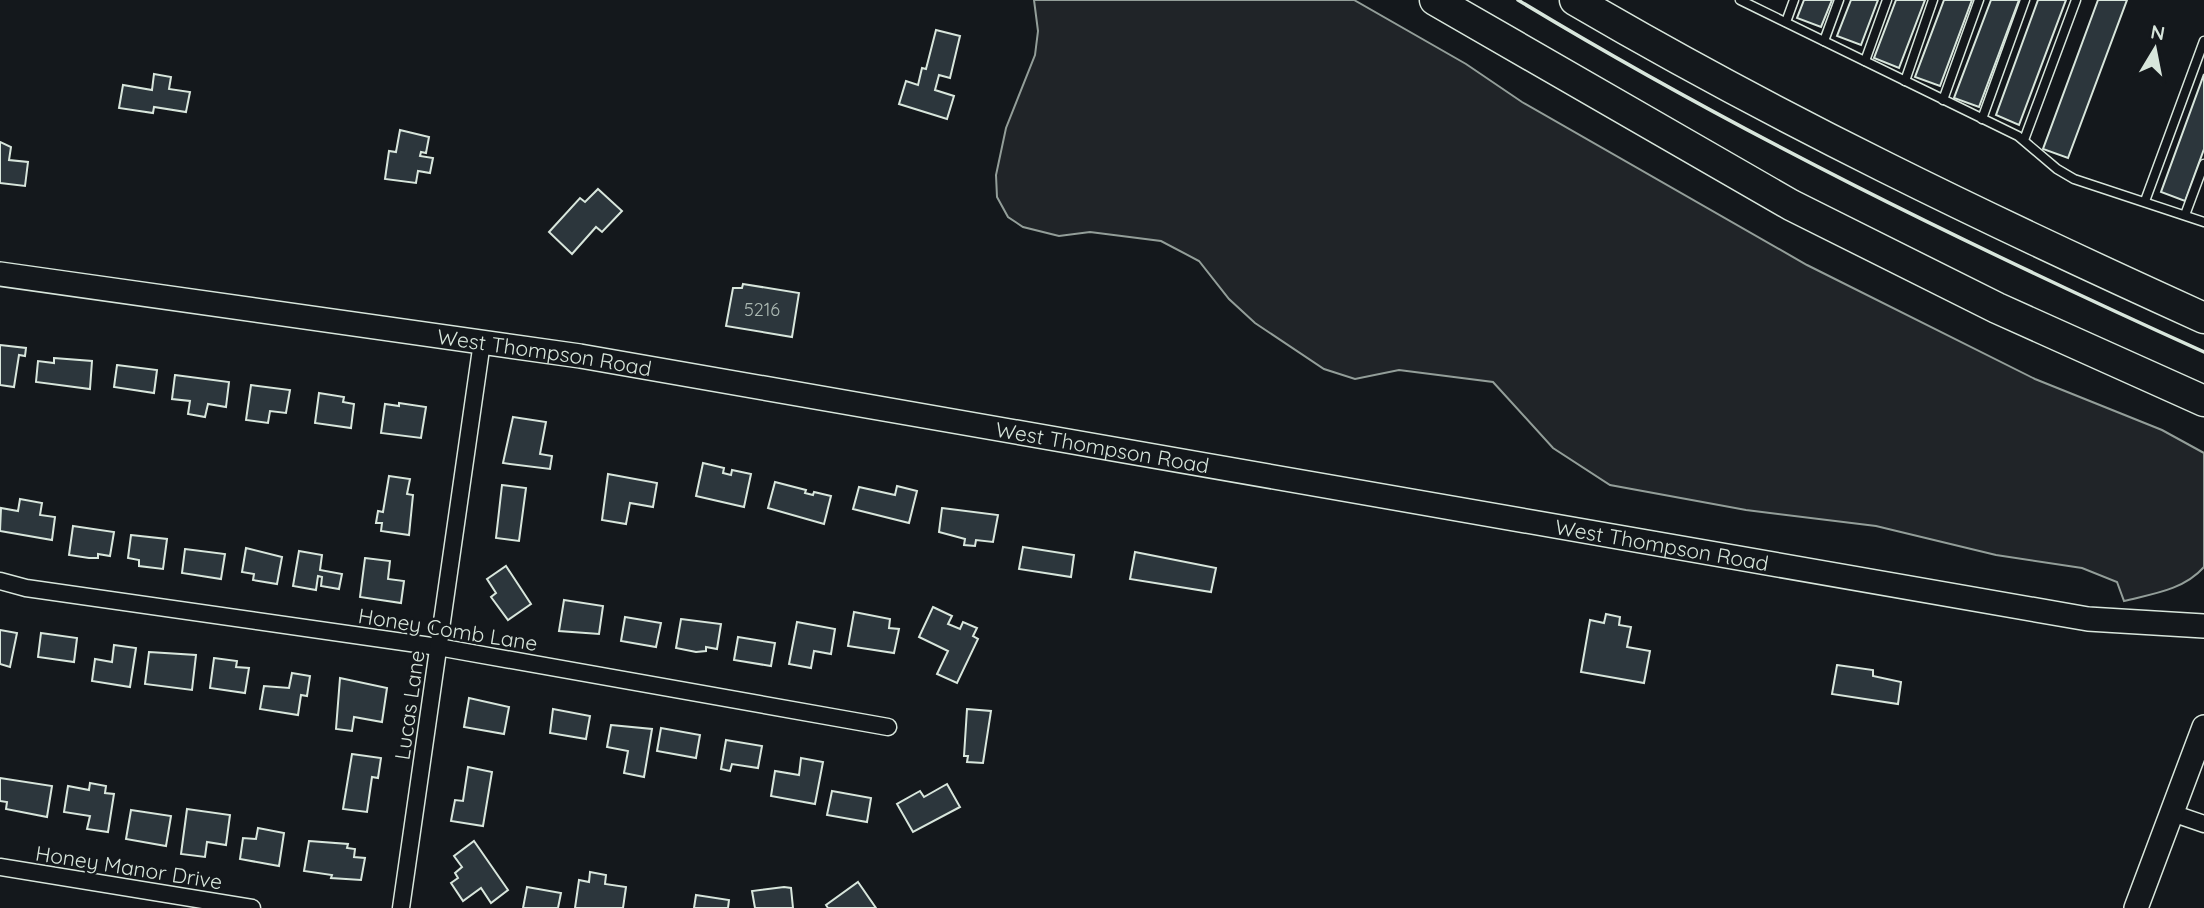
<svg xmlns="http://www.w3.org/2000/svg" width="2204" height="908" viewBox="0 0 2204 908" font-family="Quicksand,sans-serif">
	<style>
		.green { fill: #202428; stroke: #939e99; stroke-width: 2 }
		.building { fill: #2c363c; stroke: #d8e6dc; stroke-width: 2 }
		.lines { fill: none; stroke-linecap: round; stroke-linejoin: round }
		.service-casing { stroke: #d8e6dc; stroke-width: 11 }
		.minor-casing { stroke: #d8e6dc; stroke-width: 19 }
		.secondary-casing { stroke: #d8e6dc; stroke-width: 26 }
		.motorway-casing { stroke: #d8e6dc; stroke-width: 33 }
		.service { stroke: #14181c; stroke-width: 8 }
		.minor { stroke: #14181c; stroke-width: 16 }
		.secondary { stroke: #14181c; stroke-width: 23 }
		.motorway { stroke: #14181c; stroke-width: 30 }
		.wall { stroke: #d8e6dc; stroke-width: 3.5 }
		.labels { text-anchor: middle; dominant-baseline: central; stroke-width: 5; stroke-linejoin: round; paint-order: stroke }
		.number-label { font-size: 18px; fill: #adbab4 }
		.street-label { font-size: 21px; fill: #d8e6dc; stroke: #14181c }
	</style>
	<rect width="100%" height="100%" fill="#14181c"/>
	<!-- green -->
	<path class="green" d="M1034,0H1354L1466,64L1522,102L1807,265L2035,379L2162,430L2204,453V567C2184,590 2152,594 2124,601L2117,582L2082,568L1996,555L1876,526L1746,510L1610,485L1553,448L1493,382L1399,370L1355,379L1324,369L1255,323L1229,299L1199,261L1161,241L1090,232L1059,236L1023,227L1008,217L997,197L996,175L1006,128L1035,55L1038,31Z"/>
	<!-- building -->
	<g class="building">
		<polygon points="1804,0 1832,0 1821,27 1797,18"/>
		<polygon points="1851,0 1878,0 1861,45 1837,36"/>
		<polygon points="1896,0 1925,0 1899,68 1874,58"/>
		<polygon points="1944,0 1972,0 1940,86 1915,77"/>
		<polygon points="1991,0 2019,0 1979,107 1954,98"/>
		<polygon points="2038,0 2066,0 2019,125 1996,115"/>
		<polygon points="2098,0 2127,0 2068,158 2043,149"/>
		<polygon points="936,30 960,36 950,78 939,75 935,90 954,96 947,119 899,104 906,81 918,85 922,68 926,69"/>
		<polygon points="154,74 171,77 169,89 190,92 186,112 154,107 153,113 119,108 123,85 152,90"/>
		<polygon points="2204,74 2204,149 2185,201 2161,192"/>
		<polygon points="400,130 429,137 426,153 421,152 420,156 433,158 430,173 418,171 416,183 385,179 389,151 396,152"/>
		<polygon points="0,142 11,147 9,160 28,162 25,186 0,183"/>
		<polygon points="598,189 622,211 602,232 596,227 572,254 549,232 580,198 585,202"/>
		<polygon points="743,284 799,293 792,337 726,326 733,288 742,288"/>
		<polygon points="0,345 26,348 25,356 19,355 14,387 0,385"/>
		<polygon points="54,358 92,361 90,389 36,382 38,361 54,363"/>
		<polygon points="117,365 157,370 154,393 114,387"/>
		<polygon points="175,375 229,382 226,407 208,404 205,417 188,414 190,401 172,399"/>
		<polygon points="251,385 290,390 286,413 270,411 268,423 246,420"/>
		<polygon points="319,393 344,397 343,402 354,404 351,428 315,423"/>
		<polygon points="399,403 426,407 421,438 381,433 385,404 399,406"/>
		<polygon points="513,417 546,422 540,454 552,456 550,469 503,463"/>
		<polygon points="703,463 724,468 723,473 731,475 732,470 751,474 744,507 696,496"/>
		<polygon points="608,474 657,483 653,507 630,503 626,524 602,520"/>
		<polygon points="389,476 410,479 407,494 413,495 409,535 381,531 382,523 376,523 378,511 383,512"/>
		<polygon points="775,482 806,490 805,493 813,495 814,492 831,496 824,524 768,508"/>
		<polygon points="502,485 526,488 519,541 496,538"/>
		<polygon points="897,486 917,491 909,523 853,509 859,487 895,495"/>
		<polygon points="20,499 42,503 40,515 55,517 52,540 0,531 1,508 18,511"/>
		<polygon points="942,508 998,515 993,542 976,540 975,546 964,545 965,539 939,532"/>
		<polygon points="73,526 114,532 110,556 98,554 98,558 89,558 69,555"/>
		<polygon points="131,535 167,539 163,569 139,566 139,560 128,558"/>
		<polygon points="1023,547 1074,555 1071,577 1019,569"/>
		<polygon points="246,548 282,557 277,584 253,580 254,574 242,572"/>
		<polygon points="185,549 225,554 221,579 182,573"/>
		<polygon points="299,551 322,555 320,570 342,574 339,589 321,586 322,577 318,576 316,590 293,586"/>
		<polygon points="1135,552 1216,568 1211,592 1130,579"/>
		<polygon points="365,558 390,561 388,579 404,581 401,603 360,597"/>
		<polygon points="506,566 531,604 508,620 491,597 496,593 487,579"/>
		<polygon points="564,600 603,606 599,634 559,631"/>
		<polygon points="933,607 952,616 948,624 960,629 963,622 977,628 973,636 978,639 957,683 937,674 948,651 919,637"/>
		<polygon points="854,612 890,619 889,628 899,629 894,653 848,646"/>
		<polygon points="1606,614 1620,617 1619,625 1631,627 1627,647 1650,651 1644,683 1581,672 1590,620 1604,623"/>
		<polygon points="625,617 661,623 656,647 621,641"/>
		<polygon points="681,619 721,624 717,649 706,647 706,651 696,652 676,648"/>
		<polygon points="797,622 835,629 831,654 814,651 811,668 789,664"/>
		<polygon points="0,630 17,633 10,667 0,664"/>
		<polygon points="41,633 77,638 74,662 38,657"/>
		<polygon points="738,637 775,643 771,666 734,660"/>
		<polygon points="114,645 136,648 130,687 92,681 95,659 112,662"/>
		<polygon points="149,652 196,655 192,690 145,684"/>
		<polygon points="214,658 237,661 236,667 249,668 245,693 210,688"/>
		<polygon points="1837,665 1873,670 1873,676 1901,682 1898,704 1832,694"/>
		<polygon points="292,673 310,676 307,696 301,695 298,715 260,709 264,686 289,688"/>
		<polygon points="340,678 387,688 382,722 354,717 352,731 336,729"/>
		<polygon points="469,698 509,707 504,734 464,727"/>
		<polygon points="553,709 590,716 586,739 550,733"/>
		<polygon points="967,709 991,711 983,763 967,762 968,756 964,756"/>
		<polygon points="611,725 652,729 644,777 624,773 628,751 607,747"/>
		<polygon points="661,728 700,735 696,758 657,751"/>
		<polygon points="726,740 762,746 758,768 732,764 730,771 721,769"/>
		<polygon points="352,754 381,758 378,778 372,777 367,812 343,809"/>
		<polygon points="801,758 823,762 815,804 771,796 775,771 799,775"/>
		<polygon points="468,767 492,772 483,826 451,821 455,800 463,801"/>
		<polygon points="0,778 52,786 47,817 6,809 7,802 0,801"/>
		<polygon points="90,783 106,786 105,793 114,794 108,832 87,829 90,816 64,812 68,786 89,790"/>
		<polygon points="947,784 960,807 913,832 897,804 920,791 924,797"/>
		<polygon points="832,791 871,798 867,822 827,815"/>
		<polygon points="187,809 230,815 226,845 207,842 205,857 181,854"/>
		<polygon points="131,810 171,816 166,846 126,839"/>
		<polygon points="258,828 284,833 279,866 240,859 243,838 256,839"/>
		<polygon points="309,841 348,844 347,848 355,849 354,857 365,858 361,880 331,878 332,875 304,871"/>
		<polygon points="474,841 508,890 491,903 481,888 463,901 451,883 458,878 455,873 462,867 454,856"/>
		<polygon points="590,872 606,875 605,884 626,887 623,908 575,908 579,880 589,882"/>
		<polygon points="858,882 876,908 828,908 826,905"/>
		<polygon points="527,887 561,893 558,908 523,908"/>
		<polygon points="784,887 791,888 793,908 755,908 752,891"/>
		<polygon points="696,895 729,900 728,908 694,908"/>
	</g>
	<g class="lines">
		<!-- service casing -->
		<g class="service-casing">
			<g id="service">
				<polyline points="1740,0 2018,136 2057,169 2074,179 2204,222"/>
				<polyline points="1786,22 1794,0"/>
				<polyline points="1824,41 1839,0"/>
				<polyline points="1865,61 1887,0"/>
				<polyline points="1905,81 1933,0"/>
				<polyline points="1943,100 1979,0"/>
				<polyline points="1982,119 2025,0"/>
				<polyline points="2024,140 2076,0"/>
				<polyline points="2145,201 2204,41"/>
				<polyline points="2185,215 2204,164"/>
			</g>
		</g>
		<!-- minor casing -->
		<g class="minor-casing">
			<g id="minor">
				<polyline points="0,581 26,588 438,647 888,727"/>
				<polyline points="2172,813 2204,824"/>
				<polyline points="0,867 252,908"/>
				<polyline points="401,908 482,342"/>
			</g>
		</g>
		<!-- secondary casing -->
		<g class="secondary-casing">
			<g id="secondary">
				<path id="s1" d="M0,274L580,356L2088,619L2204,626"/>
				<polyline points="2136,908 2204,727"/>
			</g>
		</g>
		<!-- motorway casing -->
		<g class="motorway-casing">
			<g id="motorway">
				<polyline points="1435,0 1791,205 1997,308 2204,401"/>
				<path d="M1575,0C1778,119 1990,221 2204,318"/>
			</g>
		</g>
		<!-- service -->
		<use href="#service" class="service"/>
		<!-- minor -->
		<use href="#minor" class="minor"/>
		<!-- secondary -->
		<use href="#secondary" class="secondary"/>
		<!-- motorway -->
		<use href="#motorway" class="motorway"/>
		<!-- wall -->
		<path class="wall" d="M1518,0C1738,133 1970,246 2204,352"/>
	</g>
	<g class="labels">
		<!-- number labels -->
		<g class="number-label">
			<text x="762" y="309">5216</text>
		</g>
		<!-- street labels -->
		<g class="street-label">
			<text stroke="none"><textPath href="#s1" startOffset="550">West Thompson Road</textPath></text>
			<text stroke="none"><textPath href="#s1" startOffset="1116">West Thompson Road</textPath></text>
			<text stroke="none"><textPath href="#s1" startOffset="1684">West Thompson Road</textPath></text>
			<text transform="translate(448 629) rotate(9)">Honey Comb Lane</text>
			<text transform="translate(409 705) rotate(-82)">Lucas Lane</text>
			<text transform="translate(129 867) rotate(9)">Honey Manor Drive</text>
		</g>
	</g>
	<!-- north arrow -->
	<g transform="translate(2155 49) rotate(10)" stroke="#14181c" stroke-width="5" paint-order="stroke">
	<path d="M0-5L12 26L0 18L-12 26Z" fill="#d8e6dc"/>
	<text y="-10" font-size="19" font-weight="bold" text-anchor="middle" fill="#d8e6dc">N</text>
	</g>
</svg>
